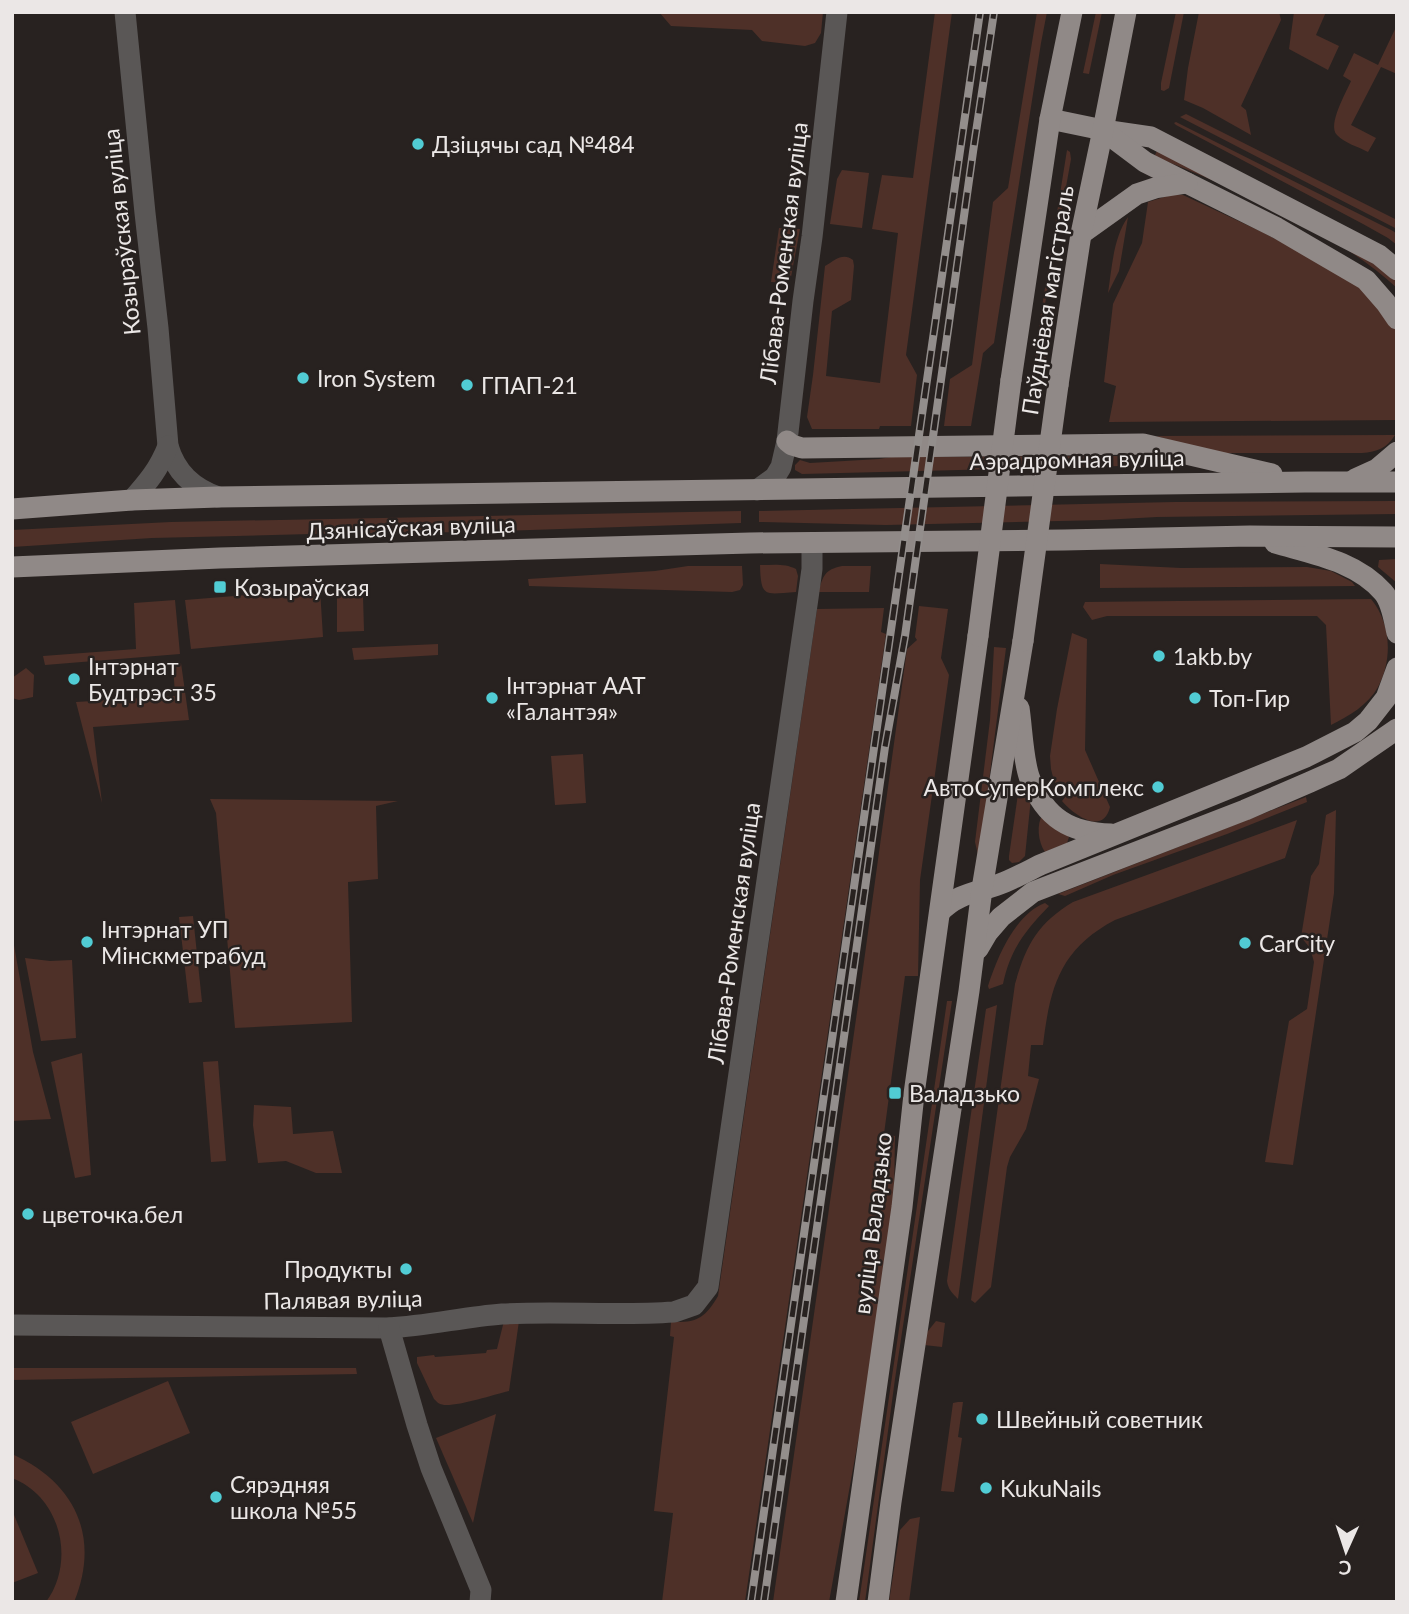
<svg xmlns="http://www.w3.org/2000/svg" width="1409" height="1614" viewBox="0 0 1409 1614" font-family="Lato,sans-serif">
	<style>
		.green { fill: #4e3028 }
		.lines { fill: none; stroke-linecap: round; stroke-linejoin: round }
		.minor { stroke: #5a5756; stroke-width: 21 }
		.major { stroke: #908987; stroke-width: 21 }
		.rail-casing { stroke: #938e8c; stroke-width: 8 }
		.rail { stroke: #282220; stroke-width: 5; stroke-dasharray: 16; stroke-linecap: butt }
		.major-bridge { stroke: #908987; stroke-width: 21 }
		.poi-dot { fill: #51ccd4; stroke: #282220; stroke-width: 2.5 }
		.labels { text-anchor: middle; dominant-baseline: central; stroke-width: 5; stroke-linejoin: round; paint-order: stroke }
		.poi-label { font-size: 23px; fill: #ebe7e6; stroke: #282220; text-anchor: start }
		.street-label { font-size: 23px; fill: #ebe7e6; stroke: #282220 }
	</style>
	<rect width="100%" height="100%" fill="#282220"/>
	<!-- green -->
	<g class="green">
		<polygon points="659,12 823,12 821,33 815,43 805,46 762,41 752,30 671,26"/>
		<path d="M935,12H952L906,355L917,375L911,426H880L879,429H812L807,417L813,375L825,266C835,260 843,252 853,260L854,266L851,300L832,311L826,376L880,383L898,233L872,229L882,175L913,178Z"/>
		<polygon points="1037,12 1047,12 1041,43 994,343 983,353 971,426 944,426 950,379 972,365 993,202 1008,188"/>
		<polygon points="1096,12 1102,12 1089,74 1083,73"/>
		<polygon points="1176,12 1184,12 1170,83 1169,88 1164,91 1161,90 1161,83"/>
		<polygon points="1199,12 1279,12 1281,20 1241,106 1246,110 1251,135 1203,108 1184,100 1188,68"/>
		<polygon points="1294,12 1326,12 1316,35 1339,46 1328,70 1289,49"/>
		<path d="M1397,25V74L1381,67L1351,125L1376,138L1368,152C1359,147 1344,143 1337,135C1327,125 1346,93 1351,81L1343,76L1354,53L1378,65Z"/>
		<polygon points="1186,114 1397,220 1397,229 1180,117"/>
		<polygon points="1176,122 1393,231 1397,234 1397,245 1388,238 1363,224 1176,125 1174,123"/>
		<polygon points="1067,150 1070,152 1071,159 1045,304 1046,358 1035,358 1041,313"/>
		<path d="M1157,151C1240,186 1322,226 1394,278L1397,280V288C1331,228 1237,190 1156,157L1155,155Z"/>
		<polygon points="842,170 869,173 862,228 830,224 837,179"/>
		<polygon points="1174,194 1183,195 1262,232 1351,278 1394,325 1397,331 1397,420 1109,422 1116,386 1104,382 1113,304 1142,243 1148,202"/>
		<path d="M1128,217L1119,271L1108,293C1112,268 1113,238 1128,217Z"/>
		<polygon points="779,228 800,229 791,277 787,283 771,282"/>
		<path d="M1395,435C1387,448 1377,452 1362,453H1216L1156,436Z"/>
		<polygon points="1119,456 1136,459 1121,466 802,474 795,470 795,465 800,460 810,463 879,459 891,457"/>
		<polygon points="1397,501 1397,514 1157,517 1103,520 886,525 759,522 759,511 1175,502"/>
		<polygon points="741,511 741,523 467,532 311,534 152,538 12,547 12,530 171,522"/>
		<polygon points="1397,559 1397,583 1378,567 1379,560"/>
		<polygon points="1100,564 1181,568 1307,567 1331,571 1352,582 1355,586 1100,588"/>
		<path d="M760,565C772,565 785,563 796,569L798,576L796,592C765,594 761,599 760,565Z"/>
		<polygon points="688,566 742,566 743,585 740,590 732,592 529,586 528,579 655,571"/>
		<path d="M842,566H871L869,592H818C824,575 824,570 842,566Z"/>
		<polygon points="320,589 323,637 191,649 185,600"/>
		<polygon points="337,596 363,596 364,631 337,632"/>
		<path d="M1371,599C1391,623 1393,659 1378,687C1368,705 1349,716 1331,725L1326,625L1317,616H1107L1092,620L1083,607L1085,602Z"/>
		<polygon points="175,600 180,654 45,665 43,656 136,649 134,603"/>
		<polygon points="919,606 948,609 941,658 949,675 920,880 918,976 905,976 884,1134 895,1136 894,1196 869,1380 829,1602 773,1602 858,1005 907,649 917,640 915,637"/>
		<path d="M884,608L881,632L886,634L745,1602H662L673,1513L654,1511L674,1337L670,1336L671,1322C697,1323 705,1318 718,1296L817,609Z"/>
		<path d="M1072,633L1087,639L1085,750L1110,807C1103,836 1074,815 1062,801L1066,796L1054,781L1051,769L1050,756L1057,709Z"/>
		<polygon points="438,644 438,655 354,660 352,648"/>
		<polygon points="994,647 1006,648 979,859 975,842 990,720"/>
		<polygon points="173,663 181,663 189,720 93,727 102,803 76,702 175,696"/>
		<polygon points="26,668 34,675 33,697 19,700 12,698 12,678"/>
		<polygon points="583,754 586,803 555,805 551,756"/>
		<polygon points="1026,788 1031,798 1025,856 1019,862 1012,863 1009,860 1009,856 1018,794 1019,790"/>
		<polygon points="1306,797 1307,802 1227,834 1113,875 1065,896 1058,894"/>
		<polygon points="210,799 398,801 376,806 378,879 348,882 352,1022 235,1028 216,813"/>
		<polygon points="1336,810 1334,893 1293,1165 1265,1162 1289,1021 1307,1009 1314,962 1310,948 1301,937 1311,876 1319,864 1326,815"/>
		<path d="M1043,814L1069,837L1067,843L1045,852C1038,842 1036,824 1043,814Z"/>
		<path d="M1297,820L1285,858L1115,920C1060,949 1050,987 1043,1045H1031L1028,1076L1039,1079L1026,1129L1010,1157L1007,1167L991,1287L975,1303L971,1300L1015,984C1026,945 1038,923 1073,902Z"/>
		<path d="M1045,903L1049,906C1025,931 1010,950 1003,984L989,989L988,986C997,958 1015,914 1045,903Z"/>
		<polygon points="193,916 202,1002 189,1003 179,917"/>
		<polygon points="12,934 33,1052 51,1119 12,1121"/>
		<polygon points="25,958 50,961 72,960 76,1038 41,1041"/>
		<polygon points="947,1001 952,1001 895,1379 865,1602 859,1602"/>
		<path d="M997,1005L958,1299C952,1293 948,1289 947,1281L986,1009Z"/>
		<polygon points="82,1053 91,1175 75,1178 51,1062"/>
		<polygon points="218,1061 226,1161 211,1162 203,1062"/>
		<polygon points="254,1105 291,1107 293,1134 333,1131 342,1173 316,1173 286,1161 258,1163 253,1125"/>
		<path d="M504,1321H519L509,1391C492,1395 460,1406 444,1405C439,1404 438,1403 434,1399L417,1363V1357L434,1355L435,1357L486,1353L487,1350L497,1349Z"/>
		<polygon points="936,1321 945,1323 942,1347 924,1345 924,1336"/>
		<polygon points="12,1368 356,1368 357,1374 12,1380"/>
		<polygon points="168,1381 190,1433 93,1474 71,1422"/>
		<polygon points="958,1402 963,1402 958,1437 962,1438 954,1492 941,1491 953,1403"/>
		<polygon points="496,1414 473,1523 436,1438"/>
		<path d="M12,1454C75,1482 101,1537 74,1602H46C76,1561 61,1497 12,1478Z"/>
		<polygon points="12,1510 38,1573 12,1583"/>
		<polygon points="920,1517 909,1602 889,1602 900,1530 910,1519"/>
	</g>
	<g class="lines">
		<!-- minor -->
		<g class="minor">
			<path d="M125,12L145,213L158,328L168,446C176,473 193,488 218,497"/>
			<polyline points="757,490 775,477 781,467 787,441 803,301 812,237 837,12"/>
			<path d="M132,500C148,482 159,469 168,446"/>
			<path d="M12,1325L389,1328C427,1326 464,1317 502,1314C559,1311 617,1316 674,1312L694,1305L708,1287L808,598L812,569V543"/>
			<polyline points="389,1328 417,1425 431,1468 481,1590 480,1602"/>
		</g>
		<!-- major -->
		<g class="major">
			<polyline points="1050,119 1103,130 1151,137 1379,255 1397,270"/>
			<polyline points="1105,132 1145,162 1277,228 1366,280 1386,303 1397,319"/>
			<polyline points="1081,234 1137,194 1155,188 1187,183"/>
			<polyline points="1011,380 1050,119 1072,12"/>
			<polyline points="1058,385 1081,234 1103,130 1126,12"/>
			<polyline points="787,441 792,445 802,448 1143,444 1272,474"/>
			<polyline points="1355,479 1377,469 1397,452"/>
			<polyline points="12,509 132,500 218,497 1305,482 1397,482"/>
			<path d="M1275,543C1313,554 1356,561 1383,592C1392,602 1394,620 1397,633"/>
			<polyline points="12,567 220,558 750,543 1064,540 1250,536 1397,537"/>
			<path d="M1019,708C1022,727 1023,762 1030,779C1045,818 1070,833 1111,834"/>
			<path d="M940,912C958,892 982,892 1005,882C1017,877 1028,871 1040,865L1306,757L1355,732L1368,721L1386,698L1397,668"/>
			<polyline points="978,949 988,932 1001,917 1033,892 1245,810 1310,782 1339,769 1397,729"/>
			<polyline points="846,1602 902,1207 914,1094 978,636"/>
			<polyline points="878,1602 891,1502 969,991 982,889 1023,641"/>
		</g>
		<!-- rail casing -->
		<g class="rail-casing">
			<g id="rail">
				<polyline points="751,1602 980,12"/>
				<polyline points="764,1602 885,747 905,636 973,152 994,12"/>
			</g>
		</g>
		<!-- rail -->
		<use href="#rail" class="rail"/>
		<!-- major-bridge -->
		<g class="major-bridge">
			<polyline points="978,636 1011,380"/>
			<polyline points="1023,641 1058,385"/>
		</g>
	</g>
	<!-- markers -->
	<g class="poi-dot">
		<circle cx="418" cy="144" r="7"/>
		<circle cx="303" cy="378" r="7"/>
		<circle cx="467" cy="385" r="7"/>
		<rect x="213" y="580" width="14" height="14" rx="3.5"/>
		<circle cx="1159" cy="656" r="7"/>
		<circle cx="74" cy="679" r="7"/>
		<circle cx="492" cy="698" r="7"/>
		<circle cx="1195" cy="698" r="7"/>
		<circle cx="1158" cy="787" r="7"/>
		<circle cx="87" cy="942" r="7"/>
		<circle cx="1245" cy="943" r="7"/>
		<rect x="888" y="1086" width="14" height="14" rx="3.5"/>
		<circle cx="28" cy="1214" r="7"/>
		<circle cx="406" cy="1269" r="7"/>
		<circle cx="982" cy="1419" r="7"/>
		<circle cx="986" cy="1488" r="7"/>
		<circle cx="216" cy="1497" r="7"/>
	</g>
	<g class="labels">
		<!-- poi labels -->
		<g class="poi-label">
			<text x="432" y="144">Дзіцячы сад №484</text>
			<text x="317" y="378">Iron System</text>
			<text x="481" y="385">ГПАП-21</text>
			<text x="234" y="587">Козыраўская</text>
			<text x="1173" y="656">1akb.by</text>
			<text x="88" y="666">Інтэрнат<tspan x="88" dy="26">Будтрэст 35</tspan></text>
			<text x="506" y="685">Інтэрнат ААТ<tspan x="506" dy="26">«Галантэя»</tspan></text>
			<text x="1209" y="698">Топ-Гир</text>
			<text x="1144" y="787" text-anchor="end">АвтоСуперКомплекс</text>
			<text x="101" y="929">Інтэрнат УП<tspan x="101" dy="26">Мінскметрабуд</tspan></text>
			<text x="1259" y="943">CarCity</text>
			<text x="909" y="1093">Валадзько</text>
			<text x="42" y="1214">цветочка.бел</text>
			<text x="392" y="1269" text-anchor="end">Продукты</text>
			<text x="996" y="1419">Швейный советник</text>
			<text x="230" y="1484">Сярэдняя<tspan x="230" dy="26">школа №55</tspan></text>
			<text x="1000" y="1488">KukuNails</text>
		</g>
		<!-- street labels -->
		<g class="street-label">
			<text transform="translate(121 232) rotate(-96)">Козыраўская вуліца</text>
			<text transform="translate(783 253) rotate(-83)">Лібава-Роменская вуліца</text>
			<text transform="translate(1047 300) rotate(-81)">Паўднёвая магістраль</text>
			<text transform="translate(1077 459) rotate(-1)">Аэрадромная вуліца</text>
			<text transform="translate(411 527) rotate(-2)">Дзянісаўская вуліца</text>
			<text transform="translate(733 933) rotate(-82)">Лібава-Роменская вуліца</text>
			<text transform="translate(872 1223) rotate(-83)">вуліца Валадзько</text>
			<text transform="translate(343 1299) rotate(-1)">Палявая вуліца</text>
		</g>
	</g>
	<!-- border -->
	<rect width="1409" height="1614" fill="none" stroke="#ebe7e6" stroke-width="28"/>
	<!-- north arrow -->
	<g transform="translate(1346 1551) rotate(183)" stroke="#282220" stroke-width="5" paint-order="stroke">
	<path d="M0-5L12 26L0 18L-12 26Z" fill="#ebe7e6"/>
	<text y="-10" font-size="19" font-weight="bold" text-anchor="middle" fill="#ebe7e6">С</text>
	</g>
</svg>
